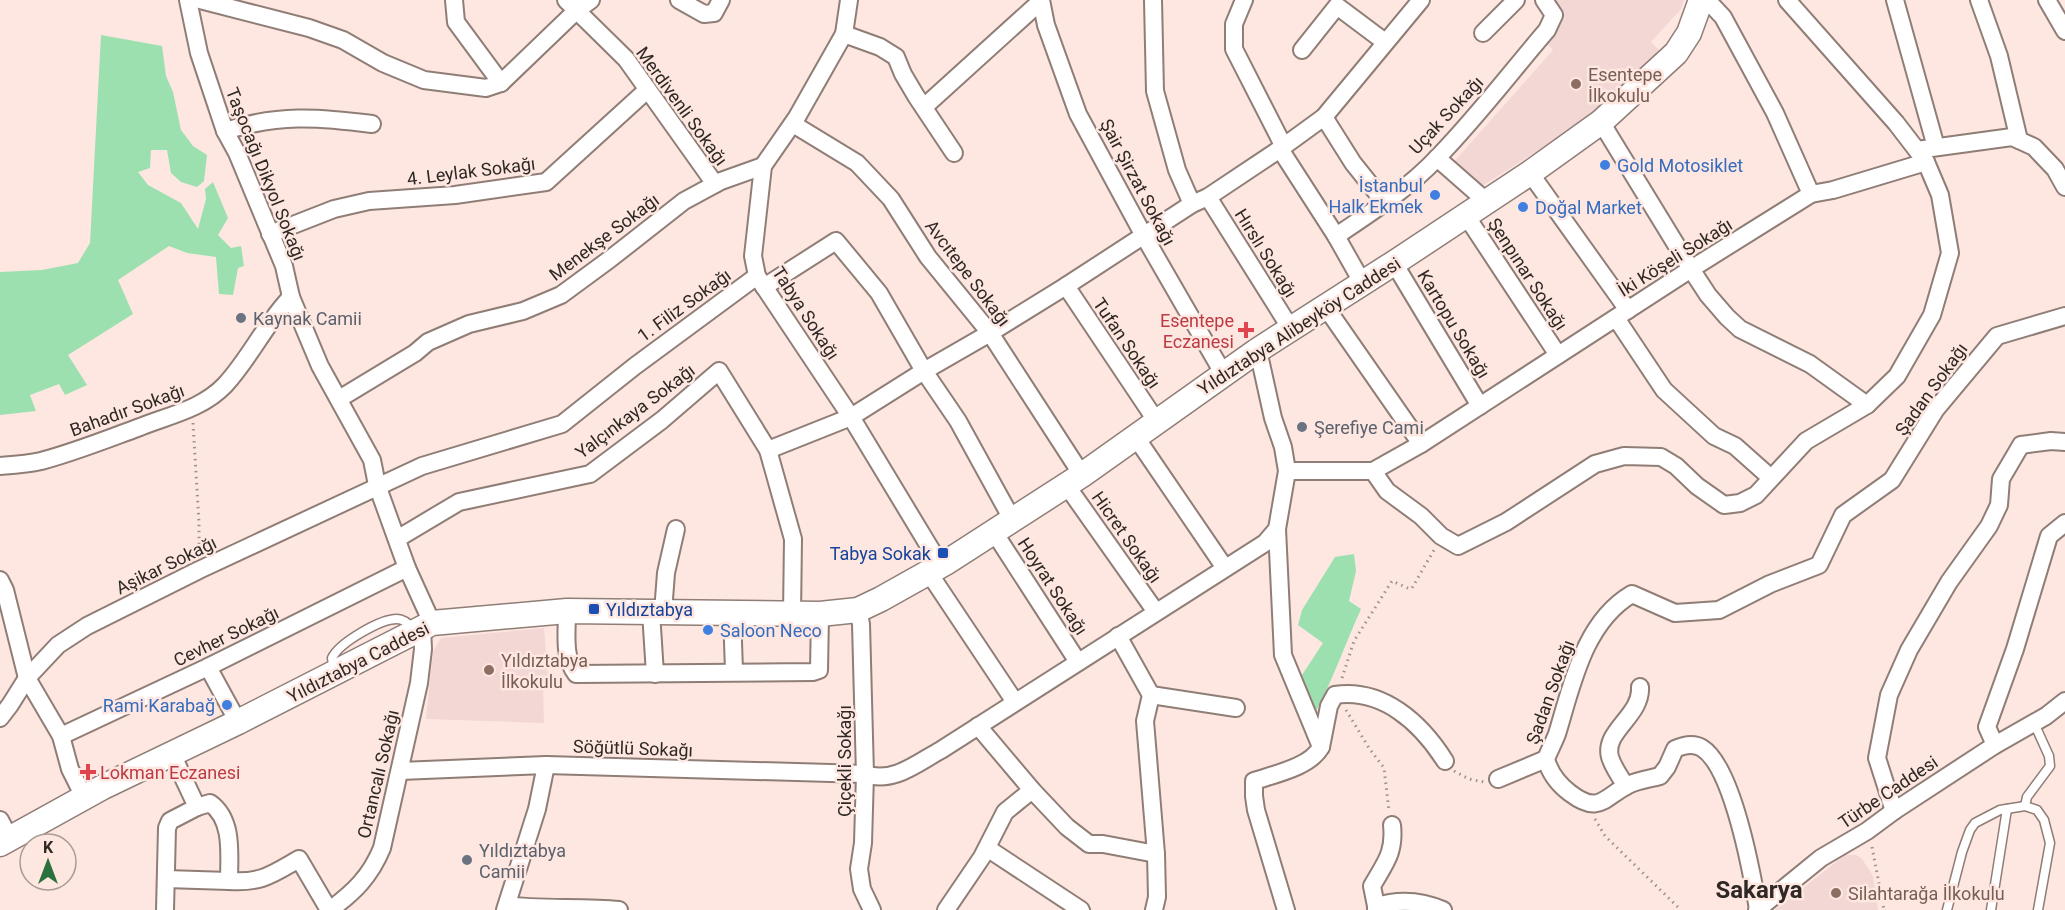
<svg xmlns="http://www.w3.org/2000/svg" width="2065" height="910" viewBox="0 0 2065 910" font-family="Roboto,sans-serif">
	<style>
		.education { fill: #f2d7d5 }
		.green { fill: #9ce0b0 }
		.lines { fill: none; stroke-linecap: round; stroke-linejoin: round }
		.lane-casing { stroke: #8f7d76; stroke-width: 11 }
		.street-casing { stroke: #8f7d76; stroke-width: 20 }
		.secondary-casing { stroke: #8f7d76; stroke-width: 27 }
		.path { stroke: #9f908b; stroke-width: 3; stroke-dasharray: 1.5 4.5; stroke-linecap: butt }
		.lane { stroke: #fff; stroke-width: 8 }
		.street { stroke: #fff; stroke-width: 16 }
		.secondary { stroke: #fff; stroke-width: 24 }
		.education-dot { fill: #8d6e63; stroke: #fde7e0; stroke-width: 2 }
		.shop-dot { fill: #3f7fe0; stroke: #fde7e0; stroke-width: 2 }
		.worship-dot { fill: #6b7280; stroke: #fde7e0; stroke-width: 2 }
		.health-dot { fill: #e0444e; stroke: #fde7e0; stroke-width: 2 }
		.transit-dot { fill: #1a4fb4; stroke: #fde7e0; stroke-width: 2 }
		.labels { text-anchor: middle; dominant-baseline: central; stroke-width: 5; stroke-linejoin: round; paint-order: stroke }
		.education-label { font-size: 18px; fill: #785e54; stroke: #fde7e0; text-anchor: start }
		.street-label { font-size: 18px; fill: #2f2825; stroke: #fde7e0 }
		.shop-label { font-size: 18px; fill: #366cbe; stroke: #fde7e0; text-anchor: start }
		.worship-label { font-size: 18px; fill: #5b616d; stroke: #fde7e0; text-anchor: start }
		.health-label { font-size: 18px; fill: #be3a42; stroke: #fde7e0; text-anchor: end }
		.transit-label { font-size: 18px; fill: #164399; stroke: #fde7e0; text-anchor: end }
		.district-label { font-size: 24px; font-weight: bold; fill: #2f2825; stroke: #fde7e0 }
	</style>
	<rect width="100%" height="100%" fill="#fde7e0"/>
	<!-- education -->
	<g class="education">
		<polygon points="1556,0 1684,0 1681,9 1651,42 1660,51 1618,93 1564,134 1482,186 1453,163 1553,50 1542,38 1553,24 1543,15"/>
		<polygon points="544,628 549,688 543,689 544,723 426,719 433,652 441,638"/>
		<polygon points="1845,855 1856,855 1862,859 1873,876 1878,910 1775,910"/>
	</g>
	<!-- green -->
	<g class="green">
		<polygon points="101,35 162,46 166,76 173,92 181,130 193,146 207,155 204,181 197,187 181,182 171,173 167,150 151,150 150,168 138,172 148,185 181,203 198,229 206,199 205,189 213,182 228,218 218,235 231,248 241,246 244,266 238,268 233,295 219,294 216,257 187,253 169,246 118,280 133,314 68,355 87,385 65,395 59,384 30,395 36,411 0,415 0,272 42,270 78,263 90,243"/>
		<path d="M1354,554L1356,571L1349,601L1361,609C1345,644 1333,680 1315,713L1302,675L1323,643L1298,625L1302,610L1335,557Z"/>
	</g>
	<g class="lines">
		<!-- lane casing -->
		<g class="lane-casing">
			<g id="lane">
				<path d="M334,670L332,658C339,643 380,619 397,619C403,619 409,624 413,629"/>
				<polyline points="2025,806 2027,797 2050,766 2049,756 2034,723"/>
				<polyline points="1947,910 1962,852 1970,830 1975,823 2000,810 2025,806 2037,810 2044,820 2050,843 2038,910"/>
				<polyline points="1991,910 2007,809"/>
			</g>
		</g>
		<!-- street casing -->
		<g class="street-casing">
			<g id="street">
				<polyline points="188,0 199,53 225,131 237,153 284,266 291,297 320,366 372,460 377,485 407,568 432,623"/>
				<polyline points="200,0 309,28 343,40 383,63 424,80 486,88 501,83 576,11 591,0"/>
				<polyline points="454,0 456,22 501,83"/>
				<polyline points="566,0 626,59 715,184"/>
				<polyline points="679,0 704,14 714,13 721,0"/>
				<polyline points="849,0 844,34 797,117 763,166 753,256 757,276 851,417 941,566"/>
				<polyline points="1041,0 1046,25 1078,114 1144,236 1223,373"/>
				<polyline points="1153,0 1155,91 1177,170 1192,204"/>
				<polyline points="1244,0 1234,24 1234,49 1284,147"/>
				<polyline points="1895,0 1936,147"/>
				<polyline points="1979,0 1999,56 2019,140"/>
				<polyline points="2047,0 2065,31"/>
				<polyline points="1483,33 1516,0"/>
				<polyline points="844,34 880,47 896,57 903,74 916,96 954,153"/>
				<polyline points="1302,50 1337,6 1385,42"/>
				<polyline points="924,107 1041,1"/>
				<polyline points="1324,117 1353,163 1385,203"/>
				<polyline points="1601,122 1691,269 1708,295 1727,317 1740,329 1810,364 1867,405"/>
				<polyline points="793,124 857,163 891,199 928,257 990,333 1082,475"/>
				<path d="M225,131C278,114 318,117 372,124"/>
				<polyline points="1280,149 1336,236 1362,282"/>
				<polyline points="1917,150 2012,137 2034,147 2055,169 2065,187"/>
				<polyline points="1437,158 1486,201"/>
				<polyline points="1530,173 1628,310"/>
				<polyline points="1811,194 1833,190 1926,162"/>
				<polyline points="1208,197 1291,329"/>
				<polyline points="1465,214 1558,355"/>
				<polyline points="270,234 334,209 369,201 455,195 546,182 646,91"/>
				<path d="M1336,236C1372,212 1409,188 1438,157C1477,117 1511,72 1547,30L1554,15L1544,0"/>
				<polyline points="1394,263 1480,406"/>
				<polyline points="1066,286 1157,422"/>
				<polyline points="764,287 836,241 879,293 924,371 990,333 1066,286 1192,204 1208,197 1280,149 1324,117 1421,0"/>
				<polyline points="1325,306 1421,444"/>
				<polyline points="1616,318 1664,390 1714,436 1735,446 1771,478"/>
				<polyline points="339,399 415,353 428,342 469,324 523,311 561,295 610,259 684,201 721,181 763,166"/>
				<polyline points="1135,436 1225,568"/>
				<polyline points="768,450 851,417 924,371 958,421 1013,521"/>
				<path d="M0,466C13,465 28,464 41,461C75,452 107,439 140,427C170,415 202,409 225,385C250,358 265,324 291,297"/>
				<polyline points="1287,471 1373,471 1421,444 1691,269 1811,194 1775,113 1723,17 1707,0"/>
				<polyline points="1373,471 1387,491 1421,516 1441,536 1458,546 1506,522 1595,464 1624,456 1661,457 1676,466 1697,486 1724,505 1740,503 1756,495 1806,441 1867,405 1897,376 1932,315 1950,253 1940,195 1926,162 1896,123 1787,0"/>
				<polyline points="1067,486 1156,612"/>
				<path d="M1277,529L1283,655L1321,747C1310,767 1275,774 1254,781V796L1256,810L1286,910"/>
				<polyline points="994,532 1078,662"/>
				<polyline points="397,539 459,502 590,474 662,420 719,371 768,450 793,539 792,614"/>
				<polyline points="929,573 1015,702"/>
				<polyline points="0,580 5,590 27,678 61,736 70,769 84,797"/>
				<polyline points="858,610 861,624 865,774 863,843 859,869 862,889 872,910"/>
				<path d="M567,611C567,632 563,657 576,674L813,672L819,670L820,614"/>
				<polyline points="651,612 655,674"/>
				<polyline points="663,612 666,573 676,529"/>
				<polyline points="732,613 734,671"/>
				<polyline points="208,667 238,722"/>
				<polyline points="1151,695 1236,708"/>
				<polyline points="0,718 10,705 27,678 58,645 87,626 199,570 422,466 562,424 635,366 757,276"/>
				<polyline points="978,726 1032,790 1067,827 1089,844 1103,844 1156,854 1145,721 1151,695 1118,636"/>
				<polyline points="61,736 208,667 407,568"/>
				<polyline points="1995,745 1987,727 2015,649 2049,536 2065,523"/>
				<path d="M1321,747L1329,706L1335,695C1383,688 1421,723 1445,761"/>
				<path d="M400,771L546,765L865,774C893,784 917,763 941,750L1265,543L1277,529L1287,471L1283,447L1273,418L1258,350"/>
				<polyline points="1498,779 1546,759"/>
				<path d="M1626,786C1620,777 1613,767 1610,757C1603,731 1642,716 1640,687"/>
				<path d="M197,807L210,803C234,820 229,855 229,881C262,883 271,875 299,859L329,910"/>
				<polyline points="1894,811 1877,758 1889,695 1909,650 1949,582 1989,526 1999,505 2001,479 2021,445 2051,441 2065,442"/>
				<polyline points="0,820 10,839"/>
				<polyline points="987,848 1081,910"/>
				<polyline points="166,879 229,881"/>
				<path d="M507,905C537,910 585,906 619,910"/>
				<path d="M1376,906L1372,886C1385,863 1395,853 1392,825"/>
				<path d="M1758,909C1752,874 1733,767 1702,748C1694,743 1684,745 1675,749L1667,767L1660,776C1649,779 1638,780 1628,785C1603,798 1599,815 1570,793C1558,784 1550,774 1546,759C1549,751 1554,742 1557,734C1572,685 1584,622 1632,594L1675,613L1719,610L1770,584L1819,565L1843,515L1892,480L1936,409L1997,336L2065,316"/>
				<polyline points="165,910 167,828 170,821 197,807 172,754"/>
				<path d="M330,910C354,892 370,877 382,848L419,683L423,649L422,628"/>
				<polyline points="505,910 537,809 546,765"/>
				<polyline points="946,910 982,857 1005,812 1032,790"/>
				<polyline points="1154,910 1157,897 1156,854"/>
				<path d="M1376,910V906C1399,899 1420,900 1443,910"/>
				<polyline points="1757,910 1821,858 1867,831 1894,811 1995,745 2046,716 2065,701"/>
			</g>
		</g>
		<!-- secondary casing -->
		<g class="secondary-casing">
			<polyline id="secondary" points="0,844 103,787 238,722 432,623 567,611 820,614 858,610 881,599 947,562 1082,475 1258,350 1394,263 1530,173 1601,122 1676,53 1689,33 1701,0"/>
		</g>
		<!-- path -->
		<g class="path">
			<polyline points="193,423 199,523 199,554"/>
			<polyline points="1342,678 1354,641 1392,581 1410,589 1412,588 1434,550"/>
			<polyline points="1346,710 1369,748 1384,768 1389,811"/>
			<polyline points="1454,771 1469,779 1484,782"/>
			<polyline points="1595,819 1605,836 1681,910"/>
			<polyline points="1872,847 1884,910"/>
		</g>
		<!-- lane -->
		<use href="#lane" class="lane"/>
		<!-- street -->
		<use href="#street" class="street"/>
		<!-- secondary -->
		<use href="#secondary" class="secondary"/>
	</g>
	<!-- markers -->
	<g class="education-dot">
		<circle cx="1576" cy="84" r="6"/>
		<circle cx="489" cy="670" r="6"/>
		<circle cx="1836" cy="893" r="6"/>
	</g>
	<g class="shop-dot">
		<circle cx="1605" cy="165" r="6"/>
		<circle cx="1435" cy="195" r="6"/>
		<circle cx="1523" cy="207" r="6"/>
		<circle cx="708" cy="630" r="6"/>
		<circle cx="227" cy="705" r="6"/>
	</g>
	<g class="worship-dot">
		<circle cx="241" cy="318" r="6"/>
		<circle cx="1302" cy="427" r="6"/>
		<circle cx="467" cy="860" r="6"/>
	</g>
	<g class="health-dot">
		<path d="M1243 321h6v6h6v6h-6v6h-6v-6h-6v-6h6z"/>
		<path d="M85 763h6v6h6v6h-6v6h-6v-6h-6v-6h6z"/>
	</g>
	<g class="transit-dot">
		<rect x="937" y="547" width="12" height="12" rx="3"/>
		<rect x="588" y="603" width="12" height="12" rx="3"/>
	</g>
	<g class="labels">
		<!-- education labels -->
		<g class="education-label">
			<text x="1588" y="74">Esentepe<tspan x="1588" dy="21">İlkokulu</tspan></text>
			<text x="501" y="660">Yıldıztabya<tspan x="501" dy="21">İlkokulu</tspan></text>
			<text x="1848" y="893">Silahtarağa İlkokulu</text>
		</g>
		<!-- street labels -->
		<g class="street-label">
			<text transform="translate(682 106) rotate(54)">Merdivenli Sokağı</text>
			<text transform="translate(1446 115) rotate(-47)">Uçak Sokağı</text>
			<text transform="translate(471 171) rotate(-7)">4. Leylak Sokağı</text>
			<text transform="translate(266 174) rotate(68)">Taşocağı Dikyol Sokağı</text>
			<text transform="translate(1138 182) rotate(62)">Şair Şirzat Sokağı</text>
			<text transform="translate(604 237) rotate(-37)">Menekşe Sokağı</text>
			<text transform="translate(1266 253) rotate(58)">Hırslı Sokağı</text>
			<text transform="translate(1675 257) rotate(-32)">İki Köşeli Sokağı</text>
			<text transform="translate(968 273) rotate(53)">Avcıtepe Sokağı</text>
			<text transform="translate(1528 274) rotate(57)">Şenpınar Sokağı</text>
			<text transform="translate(684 305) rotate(-36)">1. Filiz Sokağı</text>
			<text transform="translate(806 313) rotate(57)">Tabya Sokağı</text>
			<text transform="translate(1454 324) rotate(59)">Kartopu Sokağı</text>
			<text transform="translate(1299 326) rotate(-33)">Yıldıztabya Alibeyköy Caddesi</text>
			<text transform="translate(1127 343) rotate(56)">Tufan Sokağı</text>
			<text transform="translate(1931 389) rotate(-54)">Şadan Sokağı</text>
			<text transform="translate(127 410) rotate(-20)">Bahadır Sokağı</text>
			<text transform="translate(635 411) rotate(-37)">Yalçınkaya Sokağı</text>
			<text transform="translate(1127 537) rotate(55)">Hicret Sokağı</text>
			<text transform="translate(166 565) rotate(-26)">Aşikar Sokağı</text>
			<text transform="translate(1053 586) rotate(57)">Hoyrat Sokağı</text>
			<text transform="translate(226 636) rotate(-26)">Cevher Sokağı</text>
			<text transform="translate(358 662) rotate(-27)">Yıldıztabya Caddesi</text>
			<text transform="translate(1550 692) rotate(-70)">Şadan Sokağı</text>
			<text transform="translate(633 748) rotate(2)">Söğütlü Sokağı</text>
			<text transform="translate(844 761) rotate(-90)">Çiçekli Sokağı</text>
			<text transform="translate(378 774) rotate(-77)">Ortancalı Sokağı</text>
			<text transform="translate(1888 792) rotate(-34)">Türbe Caddesi</text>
		</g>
		<!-- shop labels -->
		<g class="shop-label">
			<text x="1617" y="165">Gold Motosiklet</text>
			<text x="1423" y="185" text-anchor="end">İstanbul<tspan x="1423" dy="21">Halk Ekmek</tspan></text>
			<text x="1535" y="207">Doğal Market</text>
			<text x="720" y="630">Saloon Neco</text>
			<text x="215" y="705" text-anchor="end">Rami Karabağ</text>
		</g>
		<!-- worship labels -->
		<g class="worship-label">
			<text x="253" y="318">Kaynak Camii</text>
			<text x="1314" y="427">Şerefiye Cami</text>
			<text x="479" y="850">Yıldıztabya<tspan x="479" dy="21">Camii</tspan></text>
		</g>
		<!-- health labels -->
		<g class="health-label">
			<text x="1234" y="320">Esentepe<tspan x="1234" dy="21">Eczanesi</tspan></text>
			<text x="100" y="772" text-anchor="start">Lokman Eczanesi</text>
		</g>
		<!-- transit labels -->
		<g class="transit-label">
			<text x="931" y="553">Tabya Sokak</text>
			<text x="606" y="609" text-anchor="start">Yıldıztabya</text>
		</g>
		<!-- district labels -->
		<g class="district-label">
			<text x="1759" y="890">Sakarya</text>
		</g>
	</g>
	<!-- north arrow -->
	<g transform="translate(48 862)"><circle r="28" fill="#fde7e0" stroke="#ab9b95" stroke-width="1.5"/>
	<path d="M0-4.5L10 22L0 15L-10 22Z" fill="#2a713e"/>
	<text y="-9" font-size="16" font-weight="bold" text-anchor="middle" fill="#2f2825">K</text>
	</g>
</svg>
